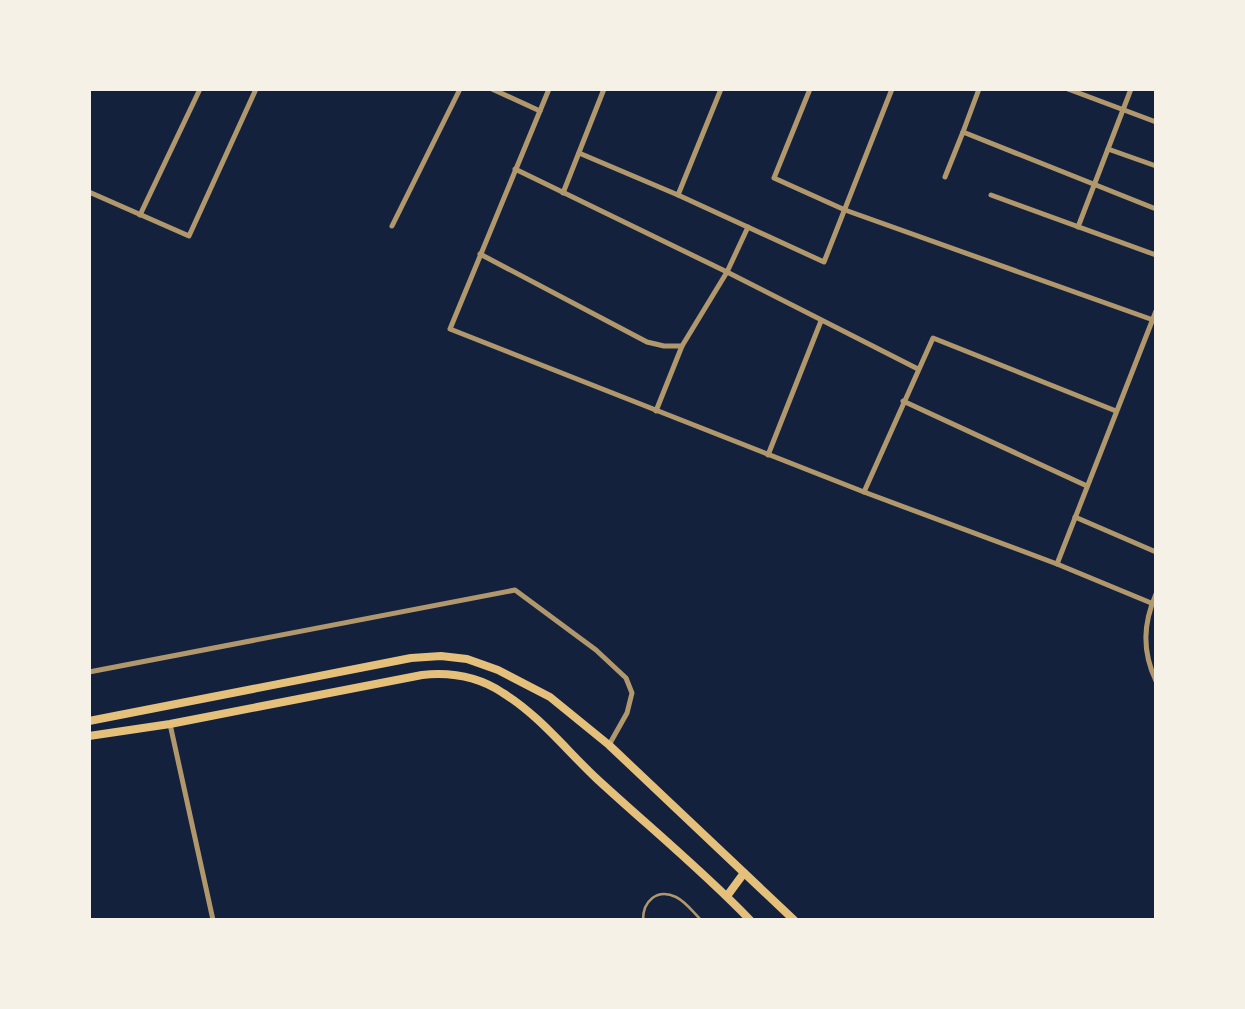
<svg xmlns="http://www.w3.org/2000/svg" width="1245" height="1009" viewBox="0 0 1245 1009" font-family="'Titillium Web',sans-serif">
	<style>
		.lines { fill: none; stroke-linecap: round; stroke-linejoin: round }
		.service { stroke: #b1986c; stroke-width: 2.5 }
		.minor { stroke: #b1986c; stroke-width: 5 }
		.secondary { stroke: #e5c07b; stroke-width: 8 }
	</style>
	<rect width="100%" height="100%" fill="#14213d"/>
	<g class="lines">
		<!-- service -->
		<path class="service" d="M643,920C643,901 657,888 676,897C686,902 693,912 701,920"/>
		<!-- minor -->
		<g class="minor">
			<polyline points="492,89 540,111"/>
			<polyline points="549,89 450,329 864,492 1057,564 1156,605"/>
			<polyline points="810,89 774,178 845,210 1156,321"/>
			<polyline points="979,89 963,132 1156,209"/>
			<polyline points="1068,89 1156,122"/>
			<polyline points="1108,149 1156,166"/>
			<polyline points="579,153 678,195 824,262 892,89"/>
			<polyline points="515,169 727,272 918,369"/>
			<polyline points="945,177 963,132"/>
			<polyline points="89,192 189,236 256,89"/>
			<polyline points="563,193 604,89"/>
			<polyline points="678,195 721,89"/>
			<polyline points="991,195 1156,255"/>
			<polyline points="140,215 200,89"/>
			<polyline points="392,226 460,89"/>
			<polyline points="1078,227 1131,89"/>
			<polyline points="480,254 647,342 664,346 682,346 727,272 748,227"/>
			<polyline points="903,401 1087,486"/>
			<polyline points="656,411 682,346"/>
			<polyline points="768,455 821,321"/>
			<polyline points="864,492 933,338 1116,411"/>
			<polyline points="1075,517 1156,552"/>
			<polyline points="1057,564 1156,311"/>
			<path d="M1156,594C1143,624 1142,651 1156,681"/>
			<polyline points="89,672 515,590 596,650 626,678 632,693 627,713 609,745"/>
			<polyline points="170,724 213,920"/>
		</g>
		<!-- secondary -->
		<g class="secondary">
			<polyline points="89,721 411,658 441,656 467,659 498,670 550,697 609,745 794,920"/>
			<path d="M89,736L170,724L422,675C450,672 479,677 503,693C539,715 567,751 597,779C648,826 702,870 750,920"/>
			<polyline points="727,896 744,873"/>
		</g>
	</g>
	<!-- border -->
	<rect width="1245" height="1009" fill="none" stroke="#f6f1e7" stroke-width="182"/>
</svg>
